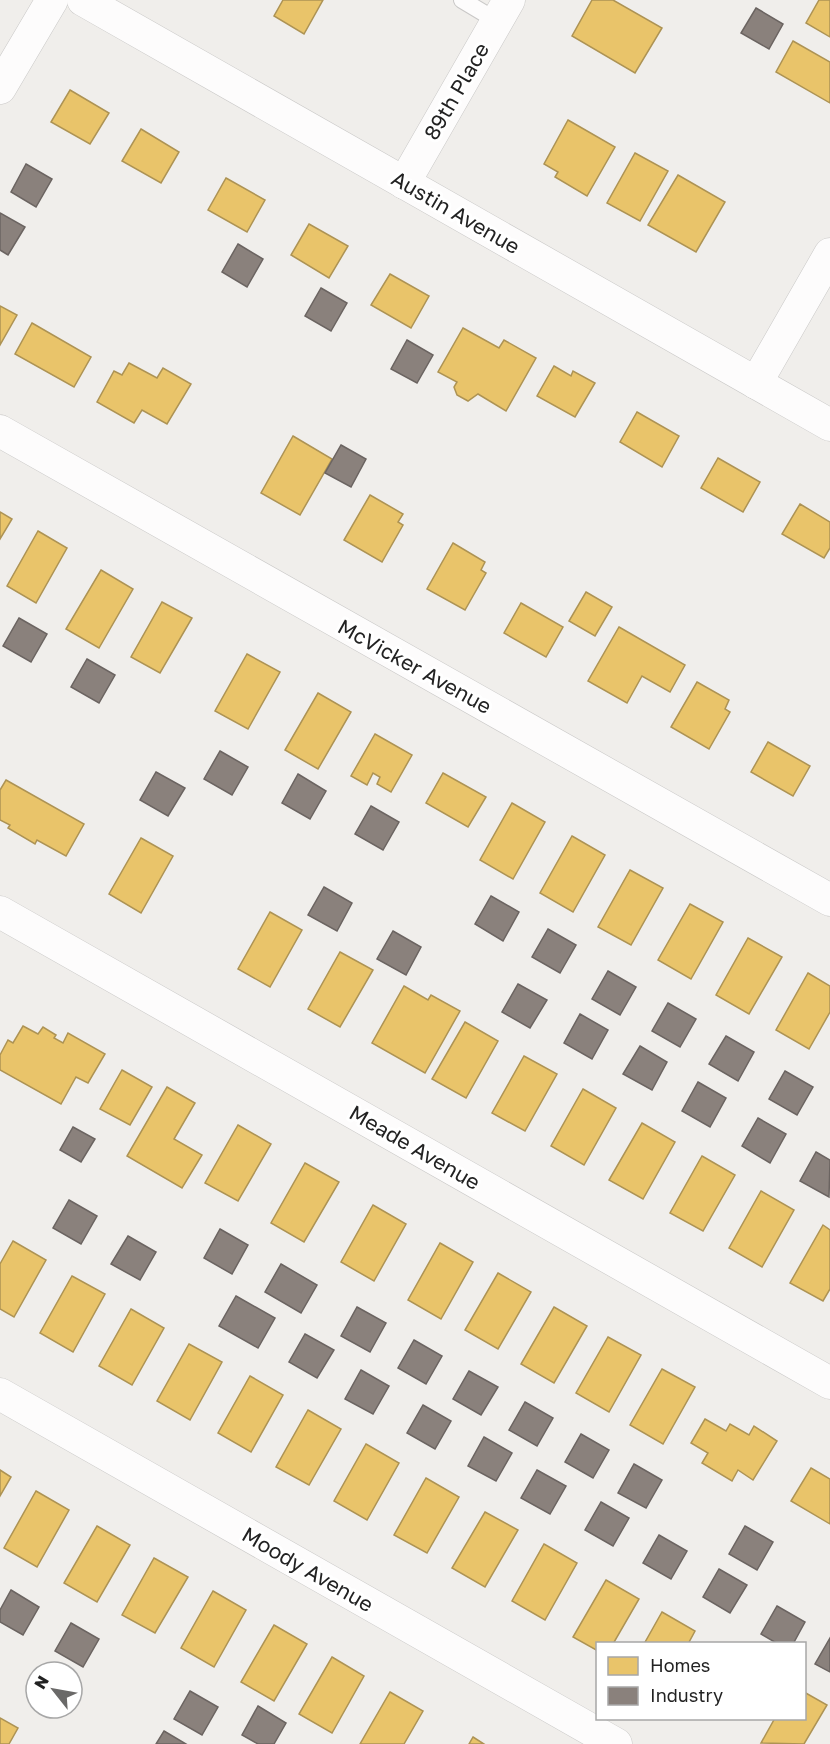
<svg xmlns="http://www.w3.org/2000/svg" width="830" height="1744" viewBox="0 0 830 1744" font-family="'Golos Text',sans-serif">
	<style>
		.homes { fill: #e9c46a; stroke: #ad9354; stroke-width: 1.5 }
		.industry { fill: #8a817c; stroke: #6b6461; stroke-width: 1.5 }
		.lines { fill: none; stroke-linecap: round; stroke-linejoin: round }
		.lane-casing { stroke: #c9c8c7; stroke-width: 18 }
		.street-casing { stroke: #c9c8c7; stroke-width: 33 }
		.lane { stroke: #fdfcfc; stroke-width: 16 }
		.street { stroke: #fdfcfc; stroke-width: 32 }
		.labels { text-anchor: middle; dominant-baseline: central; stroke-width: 6; stroke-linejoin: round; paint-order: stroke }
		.street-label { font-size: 21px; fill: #222; stroke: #fff }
	</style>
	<rect width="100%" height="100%" fill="#f0eeeb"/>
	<!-- homes -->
	<g class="homes">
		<polygon points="283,0 323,0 304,34 274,16"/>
		<polygon points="592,0 613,0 662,28 635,73 572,36"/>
		<polygon points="819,0 830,0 830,37 806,23"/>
		<polygon points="793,41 830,62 830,103 776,72"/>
		<polygon points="70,90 109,113 90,144 51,122"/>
		<polygon points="568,120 615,147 587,196 555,177 558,172 544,164"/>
		<polygon points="141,129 179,152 161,183 122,161"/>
		<polygon points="635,153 668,171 640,221 607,203"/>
		<polygon points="678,175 725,202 696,252 648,225"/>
		<polygon points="226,178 265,200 247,232 208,210"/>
		<polygon points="309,224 348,246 329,278 291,255"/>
		<polygon points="390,274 429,296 411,328 371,305"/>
		<polygon points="0,306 17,315 0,345"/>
		<polygon points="32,323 91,357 74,387 15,354"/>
		<polygon points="463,328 499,348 504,340 536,358 506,411 478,394 468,401 457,395 454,387 457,382 438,372"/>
		<polygon points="129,363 157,378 163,368 191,384 167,424 142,410 134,423 97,402 114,371 122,375"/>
		<polygon points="554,366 571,376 573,371 595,383 575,417 537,396"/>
		<polygon points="637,412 679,436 662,467 620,442"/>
		<polygon points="293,436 332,459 300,515 261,493"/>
		<polygon points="718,458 760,482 743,512 701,488"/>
		<polygon points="370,495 403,514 398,522 403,525 382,562 344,540"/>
		<polygon points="800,504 830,522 830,548 824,558 782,534"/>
		<polygon points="0,512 12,519 0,539"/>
		<polygon points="38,531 67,548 36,603 7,586"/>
		<polygon points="453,543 485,562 481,570 486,573 465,610 427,589"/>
		<polygon points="101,570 133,589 99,648 66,629"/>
		<polygon points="586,592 612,607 595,636 569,621"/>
		<polygon points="162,602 192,618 160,673 131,657"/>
		<polygon points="521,603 563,627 546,657 504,633"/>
		<polygon points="619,627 685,665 670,692 642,676 627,703 588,681"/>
		<polygon points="247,654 280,672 248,729 215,711"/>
		<polygon points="697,682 729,700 725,709 730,712 709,749 671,727"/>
		<polygon points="318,693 351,712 318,769 285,750"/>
		<polygon points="375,734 412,755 391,792 377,784 380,777 373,773 367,785 351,776"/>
		<polygon points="768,742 810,766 793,796 751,772"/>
		<polygon points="443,773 486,797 468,827 426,803"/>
		<polygon points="6,780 84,824 66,856 37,840 35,844 8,828 10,825 0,820 0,790"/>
		<polygon points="512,803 545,822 513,879 480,860"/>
		<polygon points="572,836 605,855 573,912 540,893"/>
		<polygon points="141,838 173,856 141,913 109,894"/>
		<polygon points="630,870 663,888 631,945 598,927"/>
		<polygon points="690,904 723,922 691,979 658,960"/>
		<polygon points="270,912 302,930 270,987 238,969"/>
		<polygon points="748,938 782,957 749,1014 716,995"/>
		<polygon points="340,952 373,970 340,1027 308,1009"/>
		<polygon points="808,973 830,986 830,1012 809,1049 776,1030"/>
		<polygon points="404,986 428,1000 431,995 460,1011 425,1073 372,1043"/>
		<polygon points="465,1022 498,1041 466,1098 432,1079"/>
		<polygon points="23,1026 38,1034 43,1027 56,1035 54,1038 63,1043 68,1033 105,1054 88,1083 76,1077 61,1104 0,1070 0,1055 8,1040 13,1043"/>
		<polygon points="524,1056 557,1074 525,1131 492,1113"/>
		<polygon points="122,1070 152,1087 130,1125 100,1109"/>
		<polygon points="167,1087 195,1103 174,1139 202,1155 182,1188 127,1156"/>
		<polygon points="583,1089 616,1108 584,1165 551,1146"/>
		<polygon points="642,1123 675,1142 643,1199 609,1180"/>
		<polygon points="238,1125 271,1144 238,1201 205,1183"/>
		<polygon points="702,1156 735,1175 703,1231 670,1213"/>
		<polygon points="305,1163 339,1182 304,1242 271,1223"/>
		<polygon points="761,1191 794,1210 762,1267 729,1248"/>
		<polygon points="373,1205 406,1224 374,1281 341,1262"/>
		<polygon points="823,1225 830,1230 830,1289 823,1301 790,1283"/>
		<polygon points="13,1241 46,1260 14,1317 0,1309 0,1264"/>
		<polygon points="440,1243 473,1262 441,1319 408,1300"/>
		<polygon points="498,1273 531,1292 498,1349 465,1330"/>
		<polygon points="72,1276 105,1294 73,1352 40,1333"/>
		<polygon points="554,1307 587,1326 554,1383 521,1364"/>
		<polygon points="131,1309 164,1328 132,1385 99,1366"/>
		<polygon points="608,1337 641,1355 609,1412 576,1393"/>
		<polygon points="189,1344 222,1362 190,1420 157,1401"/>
		<polygon points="662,1369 695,1387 663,1444 630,1425"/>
		<polygon points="250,1376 283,1395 251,1452 218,1433"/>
		<polygon points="308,1410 341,1429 309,1485 276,1467"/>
		<polygon points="705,1419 726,1431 730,1424 749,1435 754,1426 777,1441 753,1480 738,1470 732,1481 702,1463 708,1453 691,1443"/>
		<polygon points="366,1444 399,1463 367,1520 334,1501"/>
		<polygon points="811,1468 830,1479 830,1524 791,1501"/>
		<polygon points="0,1470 11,1477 0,1496"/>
		<polygon points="426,1478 459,1497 427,1553 394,1535"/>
		<polygon points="36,1491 69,1510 37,1567 4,1548"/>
		<polygon points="485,1512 518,1530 485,1587 452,1568"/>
		<polygon points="97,1526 130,1545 97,1602 64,1583"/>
		<polygon points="544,1544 577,1563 545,1620 512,1601"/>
		<polygon points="154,1558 188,1577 155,1633 122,1615"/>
		<polygon points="606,1580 639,1599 613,1644 598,1644 598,1651 573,1637"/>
		<polygon points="213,1591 246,1610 214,1667 181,1648"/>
		<polygon points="662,1612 695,1631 688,1644 644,1644"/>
		<polygon points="274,1625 307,1644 274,1701 241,1682"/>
		<polygon points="332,1657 364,1676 332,1733 299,1714"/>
		<polygon points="390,1692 423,1711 404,1744 360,1744"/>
		<polygon points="804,1692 827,1705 804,1744 761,1743 775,1718 804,1718"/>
		<polygon points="0,1718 18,1728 9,1744 0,1744"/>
		<polygon points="473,1737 484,1744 469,1744"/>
	</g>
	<!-- industry -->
	<g class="industry">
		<polygon points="756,8 783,24 769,49 741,33"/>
		<polygon points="26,164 52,179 36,207 11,192"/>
		<polygon points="0,213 25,227 8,255 0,250"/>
		<polygon points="238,244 263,259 247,287 222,272"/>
		<polygon points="321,288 347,303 331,331 305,316"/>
		<polygon points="407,340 433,355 417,383 391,369"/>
		<polygon points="341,445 366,459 351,487 325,473"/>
		<polygon points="19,618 47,634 31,662 3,646"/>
		<polygon points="87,659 115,675 99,703 71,687"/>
		<polygon points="220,751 248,767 232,795 204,779"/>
		<polygon points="156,772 185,788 168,816 140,800"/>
		<polygon points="298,774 326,791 310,819 282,803"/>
		<polygon points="371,806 399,822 383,850 355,834"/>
		<polygon points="324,887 352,903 337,931 308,915"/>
		<polygon points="491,896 519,912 503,941 475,924"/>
		<polygon points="548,929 576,945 560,973 532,957"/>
		<polygon points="393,931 421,947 406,975 377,959"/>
		<polygon points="608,971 636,987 620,1015 592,999"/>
		<polygon points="518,984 547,1000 530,1028 502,1012"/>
		<polygon points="668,1003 696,1019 680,1047 652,1031"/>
		<polygon points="580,1014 608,1030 592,1059 564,1043"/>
		<polygon points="726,1036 754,1052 738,1081 709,1064"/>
		<polygon points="640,1046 667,1062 652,1090 623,1074"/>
		<polygon points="785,1071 813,1087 797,1115 769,1099"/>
		<polygon points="698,1082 726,1098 710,1127 682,1111"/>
		<polygon points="758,1118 786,1134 770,1163 742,1146"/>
		<polygon points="73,1127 95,1139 81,1162 60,1150"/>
		<polygon points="816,1152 830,1160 829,1197 800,1181"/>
		<polygon points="69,1200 97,1216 81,1244 53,1228"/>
		<polygon points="220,1229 248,1245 232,1274 204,1258"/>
		<polygon points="128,1236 156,1252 140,1280 111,1264"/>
		<polygon points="281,1264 317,1285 301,1313 265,1292"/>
		<polygon points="236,1296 275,1318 258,1348 219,1326"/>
		<polygon points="357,1307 386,1323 370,1352 341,1336"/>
		<polygon points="305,1334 334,1350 317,1378 289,1362"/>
		<polygon points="414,1340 442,1356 426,1384 398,1368"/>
		<polygon points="361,1370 389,1386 373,1414 345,1399"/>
		<polygon points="469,1371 498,1387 481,1415 453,1399"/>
		<polygon points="525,1402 553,1418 537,1446 509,1430"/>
		<polygon points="423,1405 451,1421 435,1449 407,1433"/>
		<polygon points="581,1434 609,1450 593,1478 565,1462"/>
		<polygon points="484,1437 512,1453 496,1481 468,1466"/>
		<polygon points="634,1464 662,1480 646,1508 618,1493"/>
		<polygon points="537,1470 566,1486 550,1514 521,1498"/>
		<polygon points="601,1502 629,1518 613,1546 585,1530"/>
		<polygon points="745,1526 773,1542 757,1570 729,1554"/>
		<polygon points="659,1535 687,1551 671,1579 643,1563"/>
		<polygon points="719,1569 747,1585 730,1613 703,1597"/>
		<polygon points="11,1590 39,1607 23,1635 0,1622 0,1610"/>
		<polygon points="777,1606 805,1622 793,1644 778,1644 761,1634"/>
		<polygon points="71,1623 99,1639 83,1667 55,1651"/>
		<polygon points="830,1638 830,1672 815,1664"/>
		<polygon points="190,1691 218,1707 202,1735 174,1719"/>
		<polygon points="258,1706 286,1723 274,1744 258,1744 242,1735"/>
		<polygon points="164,1731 186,1744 156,1744"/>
	</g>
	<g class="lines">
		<!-- lane casing -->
		<g class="lane-casing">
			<polyline id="lane" points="462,0 497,21"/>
		</g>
		<!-- street casing -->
		<g class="street-casing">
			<g id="street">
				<polyline points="83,0 830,425"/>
				<polyline points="0,88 52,0"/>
				<polyline points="404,183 509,0"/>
				<polyline points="756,383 830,254"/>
				<polyline points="0,431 830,900"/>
				<polyline points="0,912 830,1383"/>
				<polyline points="0,1394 616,1744"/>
			</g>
		</g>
		<!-- lane -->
		<use href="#lane" class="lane"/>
		<!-- street -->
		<use href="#street" class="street"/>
	</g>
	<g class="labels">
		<!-- street labels -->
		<g class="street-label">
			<text transform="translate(456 91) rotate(-60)">89th Place</text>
			<text transform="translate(456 212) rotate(30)">Austin Avenue</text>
			<text transform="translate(415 666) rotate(29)">McVicker Avenue</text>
			<text transform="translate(415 1147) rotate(30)">Meade Avenue</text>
			<text transform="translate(308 1569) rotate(30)">Moody Avenue</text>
		</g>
	</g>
	<!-- legend -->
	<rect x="596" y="1642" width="210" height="78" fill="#ffffff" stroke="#a7a7a7" stroke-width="1.5"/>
	<rect x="608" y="1657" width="30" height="18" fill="#e9c46a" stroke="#a7a7a7" stroke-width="1.5"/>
	<text x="650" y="1672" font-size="18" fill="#222222">Homes</text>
	<rect x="608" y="1687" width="30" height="18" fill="#8a817c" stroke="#a7a7a7" stroke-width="1.5"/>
	<text x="650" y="1702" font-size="18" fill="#222222">Industry</text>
	<!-- north arrow -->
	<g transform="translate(54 1690) rotate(301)"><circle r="28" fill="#ffffff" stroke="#a7a7a7" stroke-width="1.5"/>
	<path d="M0-4.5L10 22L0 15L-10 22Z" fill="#6a6968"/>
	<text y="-9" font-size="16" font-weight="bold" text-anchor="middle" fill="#222222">N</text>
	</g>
</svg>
